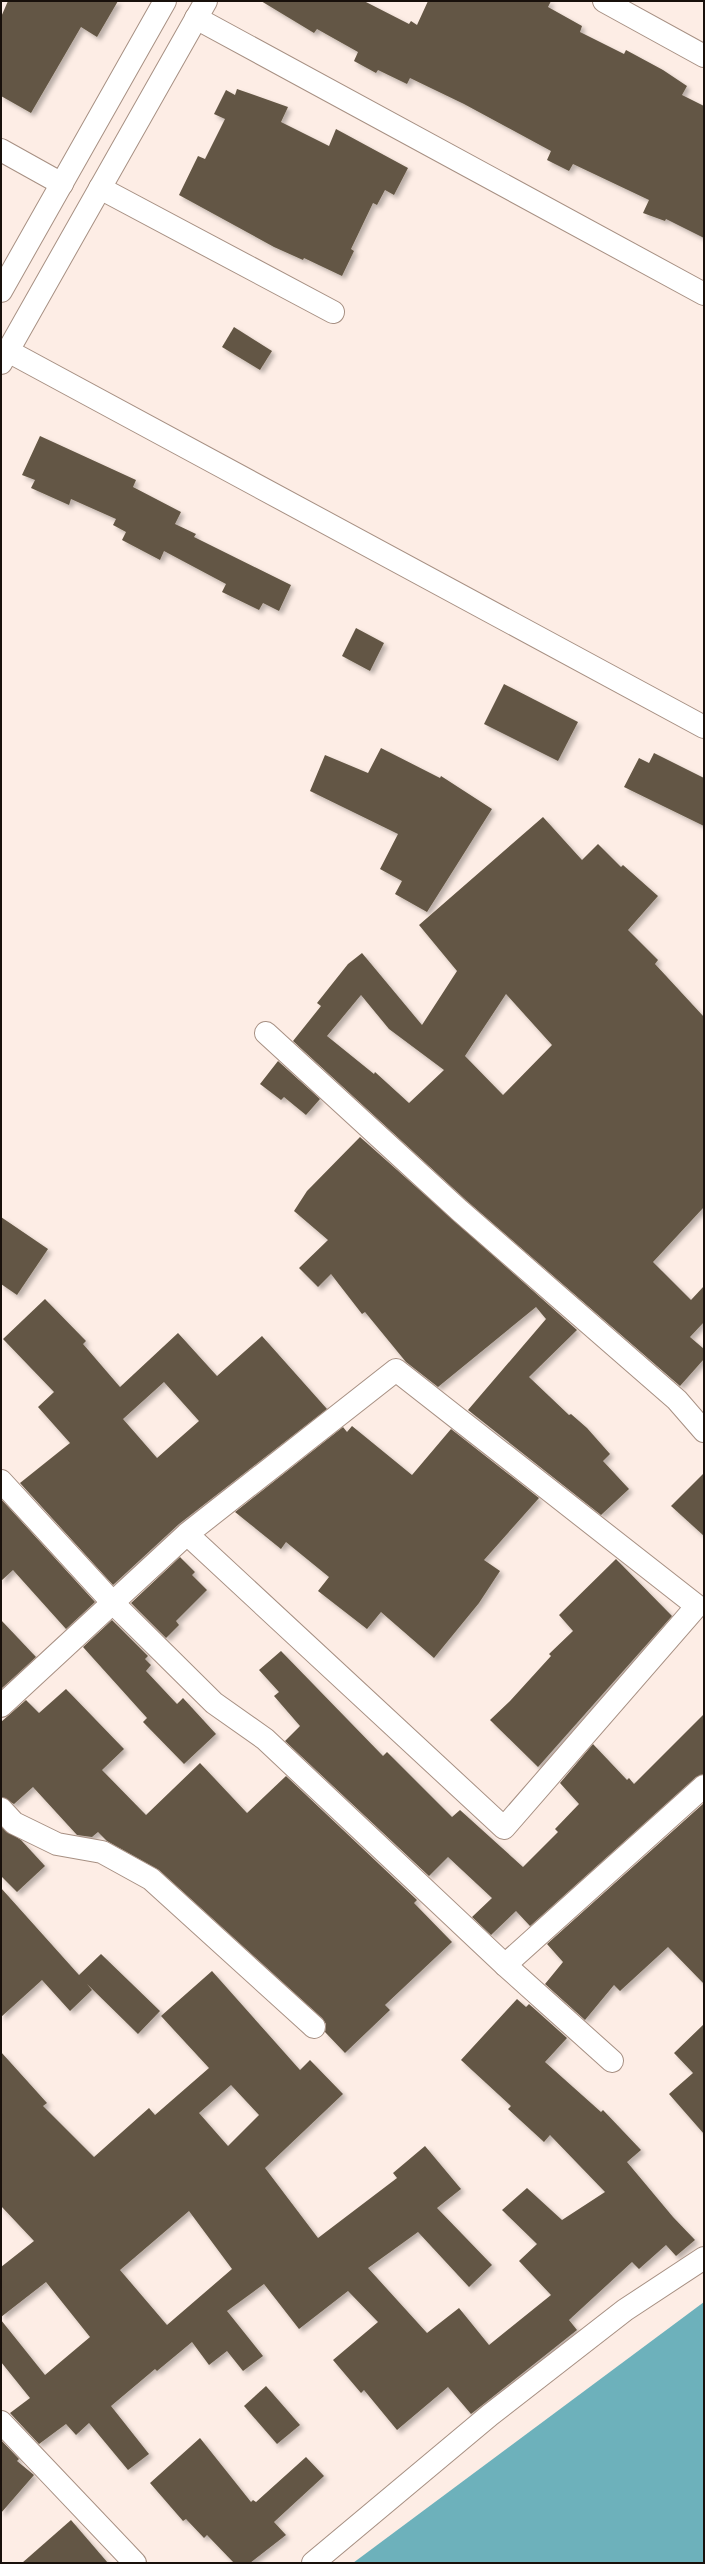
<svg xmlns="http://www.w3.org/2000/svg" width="705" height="2564" viewBox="0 0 705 2564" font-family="Signika,sans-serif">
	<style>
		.water { fill: #6db1bb }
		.building { fill: #645744; fill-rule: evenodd; filter: url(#shadow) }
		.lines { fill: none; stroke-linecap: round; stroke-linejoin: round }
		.minor-casing { stroke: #a79083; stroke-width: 24 }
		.minor { stroke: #fff; stroke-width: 22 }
	</style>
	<defs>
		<filter id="shadow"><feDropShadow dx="3.5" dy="3.5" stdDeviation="2" flood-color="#0004"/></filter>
	</defs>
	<rect width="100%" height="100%" fill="#fdede5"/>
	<!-- water -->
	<polygon class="water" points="704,2302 704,2563 353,2563"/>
	<!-- building -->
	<g class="building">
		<polygon points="8,1 118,1 97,37 81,27 31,113 1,96 1,17"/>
		<polygon points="261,1 364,1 409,24 411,21 417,25 428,1 551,1 548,7 582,26 580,32 624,54 626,50 663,70 687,86 682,95 704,106 704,238 666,219 665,221 643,213 649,200 573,164 569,171 547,160 551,151 464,104 410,78 407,84 378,70 376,73 354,61 358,52 317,29 314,33"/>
		<polygon points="237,89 288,107 281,122 329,146 336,129 408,168 394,195 385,190 377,205 373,203 351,249 354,251 342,276 304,258 303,260 274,247 179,195 198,156 205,159 225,119 214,114 226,90 235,95"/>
		<polygon points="234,327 272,351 260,370 222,347"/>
		<polygon points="40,436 136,480 133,487 181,512 175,524 196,534 194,537 291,585 279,611 263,603 259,610 222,592 226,584 164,551 160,560 122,540 126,532 113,525 116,519 71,499 69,505 31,488 35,480 22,475"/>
		<polygon points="356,628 384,643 370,671 342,656"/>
		<polygon points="504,684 578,722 558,761 484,724"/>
		<polygon points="381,748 440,778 441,776 492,809 427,912 395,894 402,881 380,869 398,834 310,791 325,755 368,773"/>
		<polygon points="654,753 704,778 704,826 624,787 639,758 649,763"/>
		<path d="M543,817L582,860L598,844L621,867L623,865L658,896L628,930L658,960L655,964L704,1017V1207L653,1262L691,1300L704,1286V1322L690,1337L704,1349V1359L680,1386L467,1201L293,1041L321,1006L317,1003L348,964L362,953L422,1025L457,971L419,925ZM506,994L552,1045L503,1095L465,1056ZM361,995L389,1029L444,1070L409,1103L375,1072L374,1074L327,1036Z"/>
		<polygon points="278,1061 320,1099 306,1115 284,1097 281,1100 260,1084"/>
		<polygon points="360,1137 577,1330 529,1377 569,1415 571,1414 587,1428 610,1454 603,1461 629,1489 601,1515 468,1410 546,1319 536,1307 438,1387 406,1362 365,1312 362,1314 331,1274 318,1287 299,1268 328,1240 294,1211 307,1191"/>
		<polygon points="1,1217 48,1249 17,1295 1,1284"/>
		<path d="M45,1299L86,1341L83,1344L120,1387L178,1333L217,1376L262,1336L327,1409L179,1524L113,1585L20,1483L70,1443L38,1407L54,1392L3,1339ZM164,1382L199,1421L157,1458L123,1419Z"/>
		<polygon points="352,1426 412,1475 451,1429 539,1498 484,1560 500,1571 479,1603 434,1658 381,1612 367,1629 318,1591 329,1577 286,1542 281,1549 235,1512 343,1427 347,1432"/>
		<polygon points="704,1473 704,1536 671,1506"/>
		<polygon points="1,1499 95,1602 66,1629 13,1570 1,1581"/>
		<polygon points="180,1557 195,1572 192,1575 207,1590 176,1621 179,1625 166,1638 131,1603"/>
		<polygon points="616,1559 672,1616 538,1767 490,1720 510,1701 551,1656 549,1654 573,1631 559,1615"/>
		<polygon points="1,1620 36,1657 1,1689"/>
		<polygon points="112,1620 148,1656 145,1659 151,1665 146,1671 177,1704 183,1698 216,1734 184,1764 143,1722 147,1718 83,1647"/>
		<polygon points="281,1651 383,1756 387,1752 452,1817 460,1810 523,1867 558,1832 555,1829 579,1804 560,1783 593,1744 627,1780 629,1778 634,1784 704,1714 704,1774 696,1777 530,1926 516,1911 491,1935 472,1917 492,1898 448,1857 429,1876 285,1741 300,1726 274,1696 279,1692 259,1670"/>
		<polygon points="66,1689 124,1749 102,1770 146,1815 200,1763 247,1813 286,1776 417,1900 414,1903 452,1942 385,2005 390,2010 345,2053 325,2032 326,2024 322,2018 159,1870 107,1841 98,1832 92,1837 77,1835 33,1787 14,1804 1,1797 1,1722 26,1700 39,1713"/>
		<polygon points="704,1803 704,1984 668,1947 620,1991 614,1985 585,2020 545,1984 563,1962 547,1944"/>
		<polygon points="1,1827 21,1840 45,1866 17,1892 1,1876"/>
		<polygon points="1,1888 79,1975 101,1954 160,2011 138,2034 87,1984 92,1990 70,2011 42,1980 1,2017"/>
		<path d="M212,1971L300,2070L310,2060L343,2094L265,2168L318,2238L397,2178L393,2173L425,2146L461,2189L437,2208L492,2265L469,2287L418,2232L368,2268L427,2333L459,2308L489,2345L551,2295L519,2261L537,2244L502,2210L527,2188L562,2220L605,2192L550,2135L544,2142L508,2109L511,2106L461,2060L517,1999L526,2007L529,2004L567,2038L545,2062L601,2112L603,2110L641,2150L627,2162L673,2217L695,2240L676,2256L666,2245L639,2269L632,2262L569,2320L577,2330L471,2414L448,2387L397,2430L364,2390L361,2393L333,2360L378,2322L348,2291L299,2329L264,2284L227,2311L263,2356L243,2371L227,2351L209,2365L192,2342L157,2371L155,2369L111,2406L149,2454L128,2470L89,2423L76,2435L66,2424L39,2444L10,2413L30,2398L1,2362V2320L45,2375L90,2337L46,2282L1,2317V2267L34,2241L1,2206V2052L47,2103L43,2106L94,2157L149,2108L155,2115L209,2068L161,2016ZM231,2085L259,2115L228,2146L199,2113ZM189,2211L232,2269L167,2325L120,2270Z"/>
		<polygon points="704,2024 704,2134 669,2094 693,2073 674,2053"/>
		<polygon points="266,2386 300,2425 277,2444 244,2406"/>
		<polygon points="200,2438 251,2502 253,2500 256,2502 306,2457 324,2476 274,2522 286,2535 250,2563 234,2563 207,2535 204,2538 186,2519 183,2521 150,2483"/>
		<polygon points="1,2440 19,2459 17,2461 34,2475 1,2513"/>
		<polygon points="71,2520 108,2563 22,2563"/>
	</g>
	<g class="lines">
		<!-- minor casing -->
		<g class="minor-casing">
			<g id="minor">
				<polyline points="604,1 704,56"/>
				<polyline points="196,18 704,294"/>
				<polyline points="1,150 62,184"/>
				<polyline points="100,188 333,312"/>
				<polyline points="1,291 165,1"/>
				<polyline points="8,351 704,727"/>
				<polyline points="1,363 206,1"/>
				<polyline points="266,1033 459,1210 677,1400 704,1431"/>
				<polyline points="1,1481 113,1603 214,1703 265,1739 505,1965 612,2061"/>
				<polyline points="1,1706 187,1534 396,1370 697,1606 504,1828 187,1534"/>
				<polyline points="1,1809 14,1823 57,1844 102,1852 151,1879 314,2027"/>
				<polyline points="505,1965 704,1786"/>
				<polyline points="1,2422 135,2563"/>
				<polyline points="313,2563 490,2415 625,2310 704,2258"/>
			</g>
		</g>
		<!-- minor -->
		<use href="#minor" class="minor"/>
	</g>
	<!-- border -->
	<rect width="705" height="2564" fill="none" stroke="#18100b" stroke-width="4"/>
</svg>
